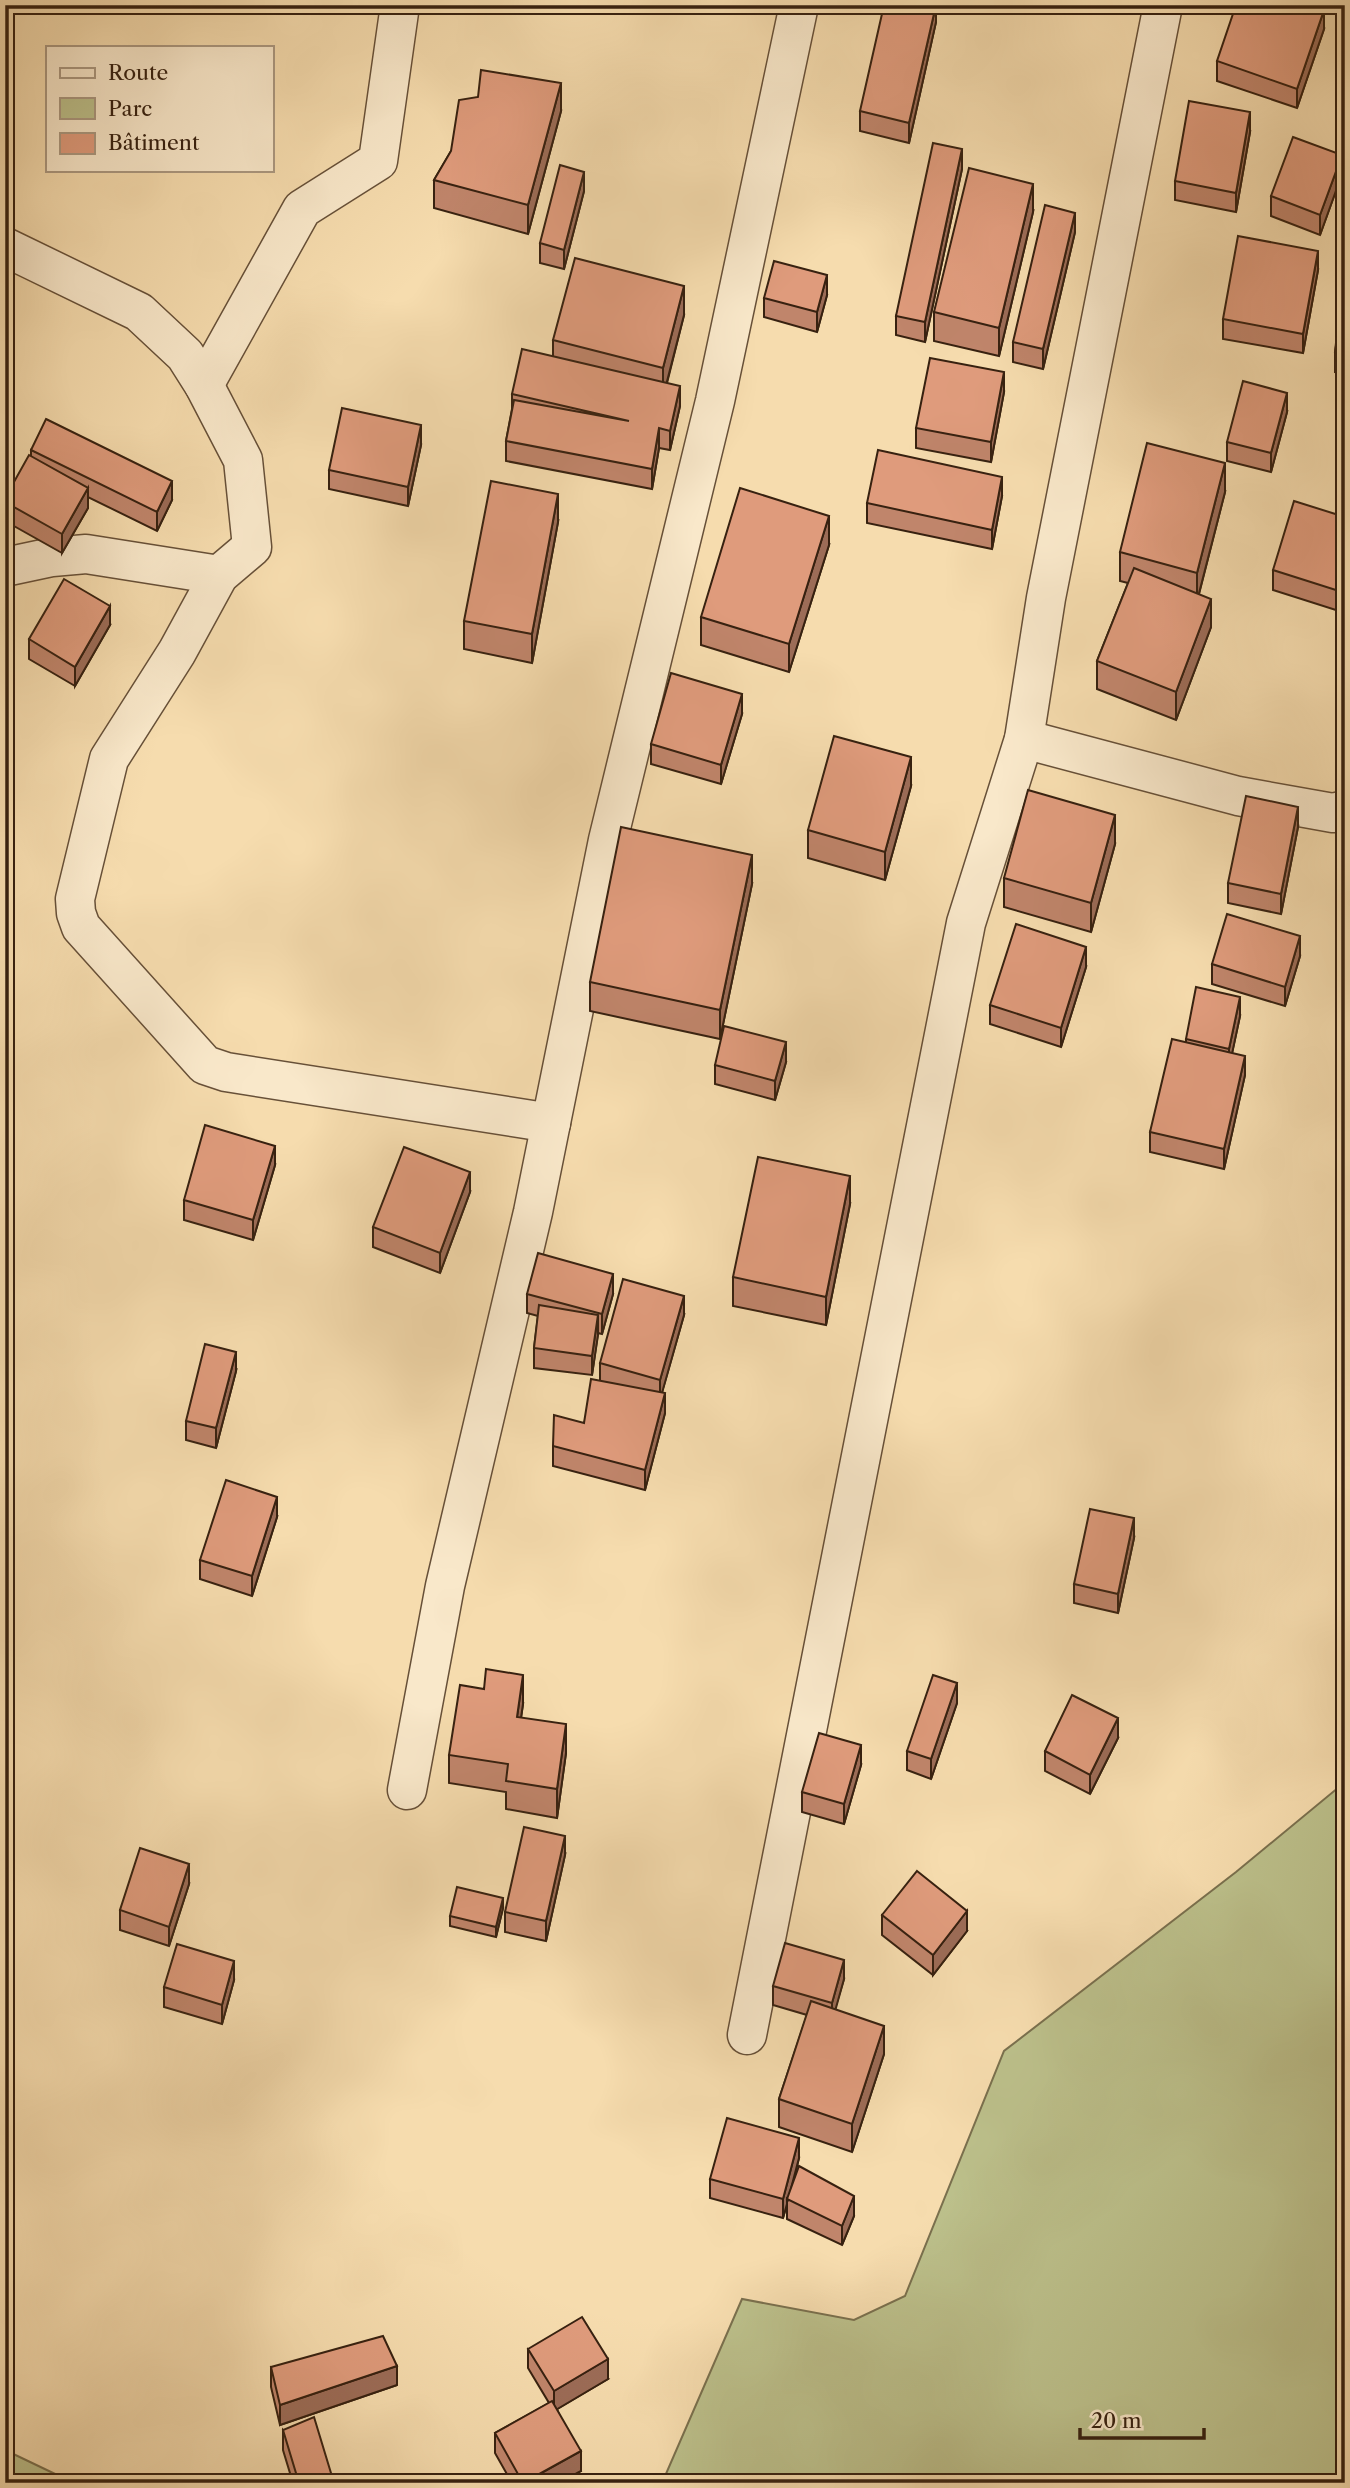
<svg xmlns="http://www.w3.org/2000/svg" width="1350" height="2488" viewBox="0 0 1350 2488" font-family="'Libre Caslon Text',serif">
	<style>
		.green { fill: #bcc08b; stroke: #7a704e; stroke-width: 2 }
		.lines { fill: none; stroke-linecap: round; stroke-linejoin: round }
		.minor-casing { stroke: #675038; stroke-width: 41 }
		.minor { stroke: #f9e8ca; stroke-width: 38 }
		.wall { fill: #c0856b; stroke: #372110; stroke-width: 2 }
		.shaded-wall { fill: #9c6c57; stroke: #372110; stroke-width: 2 }
		.building { fill: #df9b7c; stroke: #372110; stroke-width: 2 }
	</style>
	<rect width="100%" height="100%" fill="#f6dcae"/>
	<filter id="stains"><feTurbulence type="fractalNoise" baseFrequency=".00286" numOctaves="4"/><feColorMatrix values="0 0 0 0 .2 0 0 0 0 .09 0 0 0 0 .02 0 0 0 .5 -.17"/></filter>
	<radialGradient id="worn" r=".72"><stop offset=".6" stop-color="#630" stop-opacity="0"/><stop offset="1" stop-color="#630" stop-opacity=".3"/></radialGradient>
	<!-- green -->
	<g class="green">
		<polygon points="1345,1782 1345,2483 662,2483 742,2299 854,2320 905,2296 1004,2051 1236,1872"/>
		<polygon points="5,2450 74,2483 5,2483"/>
	</g>
	<g class="lines">
		<!-- minor casing -->
		<g class="minor-casing">
			<g id="minor">
				<polyline points="5,247 139,312 185,355 204,385 243,460 252,547 219,575 177,652 109,759 75,899 76,913 81,927 205,1065 226,1072 551,1123"/>
				<polyline points="204,385 302,209 378,161 400,5"/>
				<polyline points="5,567 52,557 86,554 219,575"/>
				<polyline points="1024,739 1238,796 1333,813 1345,810"/>
				<polyline points="407,1790 445,1586 533,1212 608,840 715,401 799,5"/>
				<polyline points="747,2035 966,923 1024,739 1046,598 1163,5"/>
			</g>
		</g>
		<!-- minor -->
		<use href="#minor" class="minor"/>
	</g>
	<!-- wall -->
	<g class="wall">
		<polygon points="936,5 936,22 909,143 860,131 860,111"/>
		<polygon points="1324,29 1297,108 1217,81 1217,61"/>
		<polygon points="561,111 528,234 434,208 434,180 451,151"/>
		<polygon points="1250,132 1236,212 1175,200 1175,181"/>
		<polygon points="962,169 925,342 896,335 896,316"/>
		<polygon points="1342,174 1320,235 1271,216 1271,196"/>
		<polygon points="584,191 564,269 540,263 540,243"/>
		<polygon points="1033,212 999,356 934,341 934,312"/>
		<polygon points="1075,232 1043,369 1013,362 1013,342"/>
		<polygon points="1318,270 1303,353 1223,339 1223,319"/>
		<polygon points="1345,288 1345,373 1335,372 1335,352"/>
		<polygon points="827,295 817,332 764,317 764,298"/>
		<polygon points="684,315 667,383 680,406 670,450 659,448 652,489 506,461 506,441 512,409 512,394 553,357 553,340"/>
		<polygon points="1004,392 991,462 916,448 916,428"/>
		<polygon points="1287,412 1271,472 1227,461 1227,442"/>
		<polygon points="421,445 408,506 329,489 329,470"/>
		<polygon points="31,450 172,500 157,531 88,497 88,508 62,553 5,521 5,498 31,456"/>
		<polygon points="1225,492 1199,594 1211,627 1176,720 1097,689 1097,661 1128,583 1120,581 1120,552"/>
		<polygon points="1002,496 992,549 867,523 867,503"/>
		<polygon points="1345,517 1345,593 1339,611 1273,590 1273,570"/>
		<polygon points="558,522 532,663 464,649 464,621"/>
		<polygon points="829,545 789,672 701,645 701,617"/>
		<polygon points="110,625 75,686 29,659 29,639"/>
		<polygon points="742,714 721,784 651,764 651,744"/>
		<polygon points="911,786 885,880 808,858 808,830"/>
		<polygon points="1298,827 1281,914 1228,903 1228,883"/>
		<polygon points="1115,844 1091,932 1004,907 1004,878"/>
		<polygon points="752,884 720,1039 590,1011 590,982"/>
		<polygon points="1300,956 1285,1006 1212,984 1212,964"/>
		<polygon points="1086,967 1061,1047 990,1024 990,1005"/>
		<polygon points="1240,1016 1232,1053 1245,1075 1224,1169 1150,1152 1150,1132 1186,1042 1186,1039"/>
		<polygon points="786,1062 775,1100 715,1084 715,1065"/>
		<polygon points="275,1165 253,1240 184,1220 184,1200"/>
		<polygon points="470,1192 440,1273 373,1247 373,1227"/>
		<polygon points="850,1204 826,1325 733,1306 733,1277"/>
		<polygon points="527,1294 613,1294 602,1334 598,1333 592,1375 534,1368 534,1348 538,1316 527,1313"/>
		<polygon points="684,1315 662,1392 665,1413 645,1490 553,1466 553,1446 584,1423 600,1381 600,1363"/>
		<polygon points="236,1371 216,1448 186,1440 186,1421"/>
		<polygon points="277,1517 252,1596 200,1579 200,1560"/>
		<polygon points="1134,1538 1118,1613 1074,1603 1074,1584"/>
		<polygon points="957,1703 931,1779 907,1770 907,1751"/>
		<polygon points="523,1704 521,1718 566,1753 557,1818 506,1809 506,1792 449,1783 449,1755"/>
		<polygon points="1118,1738 1090,1794 1045,1771 1045,1751"/>
		<polygon points="861,1765 844,1824 802,1812 802,1792"/>
		<polygon points="565,1855 546,1941 505,1932 505,1912"/>
		<polygon points="189,1884 169,1946 120,1930 120,1910"/>
		<polygon points="503,1908 496,1937 450,1926 450,1916"/>
		<polygon points="882,1915 967,1931 933,1975 882,1935"/>
		<polygon points="844,1979 835,2009 884,2054 852,2152 779,2127 779,2099 807,2015 773,2005 773,1986"/>
		<polygon points="234,1980 222,2024 164,2007 164,1987"/>
		<polygon points="799,2158 793,2182 854,2216 842,2245 787,2219 787,2204 783,2218 710,2198 710,2179"/>
		<polygon points="528,2349 608,2379 557,2409 581,2471 559,2483 512,2483 495,2453 495,2433 549,2403 528,2368"/>
		<polygon points="271,2367 397,2385 280,2425 271,2387"/>
		<polygon points="283,2430 334,2483 293,2483 283,2450"/>
	</g>
	<!-- shaded-wall -->
	<g class="shaded-wall">
		<polygon points="936,5 936,22 909,143 909,123"/>
		<polygon points="1324,10 1324,29 1297,108 1297,89"/>
		<polygon points="561,83 561,111 528,234 528,205"/>
		<polygon points="1250,112 1250,132 1236,212 1236,193"/>
		<polygon points="962,149 962,169 925,342 925,322"/>
		<polygon points="1342,155 1342,174 1320,235 1320,215"/>
		<polygon points="584,172 584,191 564,269 564,250"/>
		<polygon points="1033,184 1033,212 999,356 999,328"/>
		<polygon points="1075,213 1075,232 1043,369 1043,349"/>
		<polygon points="1318,251 1318,270 1303,353 1303,334"/>
		<polygon points="827,275 827,295 817,332 817,312"/>
		<polygon points="684,286 684,315 663,397 663,368"/>
		<polygon points="1004,372 1004,392 991,462 991,442"/>
		<polygon points="680,386 680,406 670,450 670,431"/>
		<polygon points="1287,393 1287,412 1271,472 1271,453"/>
		<polygon points="421,425 421,445 408,506 408,487"/>
		<polygon points="659,428 659,448 652,489 652,469"/>
		<polygon points="1225,463 1225,492 1197,601 1197,573"/>
		<polygon points="1002,477 1002,496 992,549 992,530"/>
		<polygon points="172,481 172,500 157,531 157,512"/>
		<polygon points="88,488 88,508 62,553 62,534"/>
		<polygon points="558,494 558,522 532,663 532,634"/>
		<polygon points="829,516 829,545 789,672 789,644"/>
		<polygon points="1345,574 1345,593 1339,611 1339,591"/>
		<polygon points="1211,599 1211,627 1176,720 1176,692"/>
		<polygon points="110,606 110,625 75,686 75,667"/>
		<polygon points="742,694 742,714 721,784 721,765"/>
		<polygon points="911,757 911,786 885,880 885,852"/>
		<polygon points="1298,807 1298,827 1281,914 1281,894"/>
		<polygon points="1115,815 1115,844 1091,932 1091,903"/>
		<polygon points="752,855 752,884 720,1039 720,1010"/>
		<polygon points="1300,936 1300,956 1285,1006 1285,987"/>
		<polygon points="1086,947 1086,967 1061,1047 1061,1028"/>
		<polygon points="1240,997 1240,1016 1229,1068 1229,1049"/>
		<polygon points="786,1042 786,1062 775,1100 775,1081"/>
		<polygon points="1245,1056 1245,1075 1224,1169 1224,1149"/>
		<polygon points="275,1146 275,1165 253,1240 253,1220"/>
		<polygon points="470,1172 470,1192 440,1273 440,1253"/>
		<polygon points="850,1176 850,1204 826,1325 826,1297"/>
		<polygon points="613,1274 613,1294 602,1334 602,1314"/>
		<polygon points="684,1296 684,1315 660,1400 660,1380"/>
		<polygon points="598,1315 598,1335 592,1375 592,1356"/>
		<polygon points="236,1352 236,1371 216,1448 216,1428"/>
		<polygon points="665,1393 665,1413 645,1490 645,1470"/>
		<polygon points="277,1497 277,1517 252,1596 252,1576"/>
		<polygon points="1134,1518 1134,1538 1118,1613 1118,1594"/>
		<polygon points="523,1675 523,1704 517,1745 517,1717"/>
		<polygon points="957,1683 957,1703 931,1779 931,1759"/>
		<polygon points="1118,1718 1118,1738 1090,1794 1090,1775"/>
		<polygon points="566,1724 566,1753 557,1818 557,1789"/>
		<polygon points="861,1745 861,1765 844,1824 844,1804"/>
		<polygon points="565,1836 565,1855 546,1941 546,1921"/>
		<polygon points="189,1864 189,1884 169,1946 169,1927"/>
		<polygon points="503,1898 503,1908 496,1937 496,1927"/>
		<polygon points="967,1911 967,1931 933,1975 933,1955"/>
		<polygon points="844,1960 844,1979 832,2022 832,2003"/>
		<polygon points="234,1961 234,1980 222,2024 222,2005"/>
		<polygon points="884,2026 884,2054 852,2152 852,2124"/>
		<polygon points="799,2138 799,2158 788,2200 787,2199 787,2204 783,2218 783,2199"/>
		<polygon points="854,2196 854,2216 842,2245 842,2226"/>
		<polygon points="608,2359 608,2379 554,2411 554,2391"/>
		<polygon points="397,2366 397,2385 280,2425 280,2405"/>
		<polygon points="581,2451 581,2471 559,2483 524,2483"/>
	</g>
	<!-- building -->
	<g class="building">
		<polygon points="884,5 936,5 909,123 860,111"/>
		<polygon points="1236,5 1310,5 1324,10 1297,89 1217,61"/>
		<polygon points="481,70 561,83 528,205 434,180 451,151 459,100 478,97"/>
		<polygon points="1189,101 1250,112 1236,193 1175,181"/>
		<polygon points="1293,137 1342,155 1320,215 1271,196"/>
		<polygon points="933,143 962,149 925,322 896,316"/>
		<polygon points="560,165 584,172 564,250 540,243"/>
		<polygon points="969,168 1033,184 999,328 934,312"/>
		<polygon points="1045,205 1075,213 1043,349 1013,342"/>
		<polygon points="1238,236 1318,251 1303,334 1223,319"/>
		<polygon points="575,258 684,286 663,368 553,340"/>
		<polygon points="774,261 827,275 817,312 764,298"/>
		<polygon points="1342,288 1345,288 1345,353 1335,352"/>
		<polygon points="522,349 680,386 670,431 659,428 652,469 506,441 514,400 629,421 512,394"/>
		<polygon points="930,358 1004,372 991,442 916,428"/>
		<polygon points="1243,381 1287,393 1271,453 1227,442"/>
		<polygon points="342,408 421,425 408,487 329,470"/>
		<polygon points="46,419 172,481 157,512 31,450"/>
		<polygon points="1147,443 1225,463 1197,573 1120,552"/>
		<polygon points="878,450 1002,477 992,530 867,503"/>
		<polygon points="29,455 88,488 62,534 5,502 5,498"/>
		<polygon points="491,481 558,494 532,634 464,621"/>
		<polygon points="740,488 829,516 789,644 701,617"/>
		<polygon points="1294,501 1345,517 1345,574 1339,591 1273,570"/>
		<polygon points="1134,568 1211,599 1176,692 1097,661"/>
		<polygon points="64,579 110,606 75,667 29,639"/>
		<polygon points="671,673 742,694 721,765 651,744"/>
		<polygon points="834,736 911,757 885,852 808,830"/>
		<polygon points="1028,790 1115,815 1091,903 1004,878"/>
		<polygon points="1246,796 1298,807 1281,894 1228,883"/>
		<polygon points="621,827 752,855 720,1010 590,982"/>
		<polygon points="1227,914 1300,936 1285,987 1212,964"/>
		<polygon points="1016,924 1086,947 1061,1028 990,1005"/>
		<polygon points="1196,987 1240,997 1229,1049 1186,1039"/>
		<polygon points="724,1026 786,1042 775,1081 715,1065"/>
		<polygon points="1172,1039 1245,1056 1224,1149 1150,1132"/>
		<polygon points="205,1125 275,1146 253,1220 184,1200"/>
		<polygon points="404,1147 470,1172 440,1253 373,1227"/>
		<polygon points="758,1157 850,1176 826,1297 733,1277"/>
		<polygon points="538,1253 613,1274 602,1314 527,1294"/>
		<polygon points="623,1279 684,1296 660,1380 600,1363"/>
		<polygon points="539,1305 598,1315 592,1356 534,1348"/>
		<polygon points="205,1344 236,1352 216,1428 186,1421"/>
		<polygon points="591,1379 665,1393 645,1470 553,1446 554,1415 584,1423"/>
		<polygon points="226,1480 277,1497 252,1576 200,1560"/>
		<polygon points="1090,1509 1134,1518 1118,1594 1074,1584"/>
		<polygon points="486,1669 523,1675 517,1717 566,1724 557,1789 506,1781 508,1764 449,1755 460,1685 484,1689"/>
		<polygon points="933,1675 957,1683 931,1759 907,1751"/>
		<polygon points="1072,1695 1118,1718 1090,1775 1045,1751"/>
		<polygon points="819,1733 861,1745 844,1804 802,1792"/>
		<polygon points="524,1827 565,1836 546,1921 505,1912"/>
		<polygon points="140,1848 189,1864 169,1927 120,1910"/>
		<polygon points="917,1871 967,1911 933,1955 882,1915"/>
		<polygon points="457,1887 503,1898 496,1927 450,1916"/>
		<polygon points="785,1943 844,1960 832,2003 773,1986"/>
		<polygon points="177,1944 234,1961 222,2005 164,1987"/>
		<polygon points="811,2001 884,2026 852,2124 779,2099"/>
		<polygon points="727,2118 799,2138 783,2199 710,2179"/>
		<polygon points="799,2166 854,2196 842,2226 787,2199"/>
		<polygon points="582,2317 608,2359 554,2391 528,2349"/>
		<polygon points="383,2336 397,2366 280,2405 271,2367"/>
		<polygon points="552,2401 581,2451 523,2483 495,2433"/>
		<polygon points="314,2417 334,2483 299,2483 283,2430"/>
	</g>
	<!-- margin -->
	<rect width="1350" height="2488" fill="none" stroke="#f6dcae" stroke-width="28"/>
	<rect x="7" y="7" width="1336" height="2474" fill="none" stroke="#372110" stroke-width="3.5"/>
	<rect x="14" y="14" width="1322" height="2460" fill="none" stroke="#372110" stroke-width="2"/>
	<!-- legend -->
	<rect x="46" y="46" width="228" height="126" fill="#f9e8ca" stroke="#ab9880" stroke-width="2"/>
	<rect x="60" y="68" width="35" height="10" fill="#f9e8ca" stroke="#ab9880" stroke-width="2"/>
	<text x="108" y="80" font-size="21" fill="#372110">Route</text>
	<rect x="60" y="98" width="35" height="21" fill="#bcc08b" stroke="#ab9880" stroke-width="2"/>
	<text x="108" y="116" font-size="21" fill="#372110">Parc</text>
	<rect x="60" y="133" width="35" height="21" fill="#df9b7c" stroke="#ab9880" stroke-width="2"/>
	<text x="108" y="150" font-size="21" fill="#372110">Bâtiment</text>
	<!-- scale -->
	<path d="M1080 2428v10h124v-10" fill="none" stroke="#372110" stroke-width="3.5"/>
	<text x="1091" y="2428" font-size="21" fill="#372110" stroke="#f9e8ca" stroke-width="5" paint-order="stroke">20 m</text>
	<rect width="100%" height="100%" filter="url(#stains)"/>
	<rect width="100%" height="100%" fill="url(#worn)"/>
</svg>
